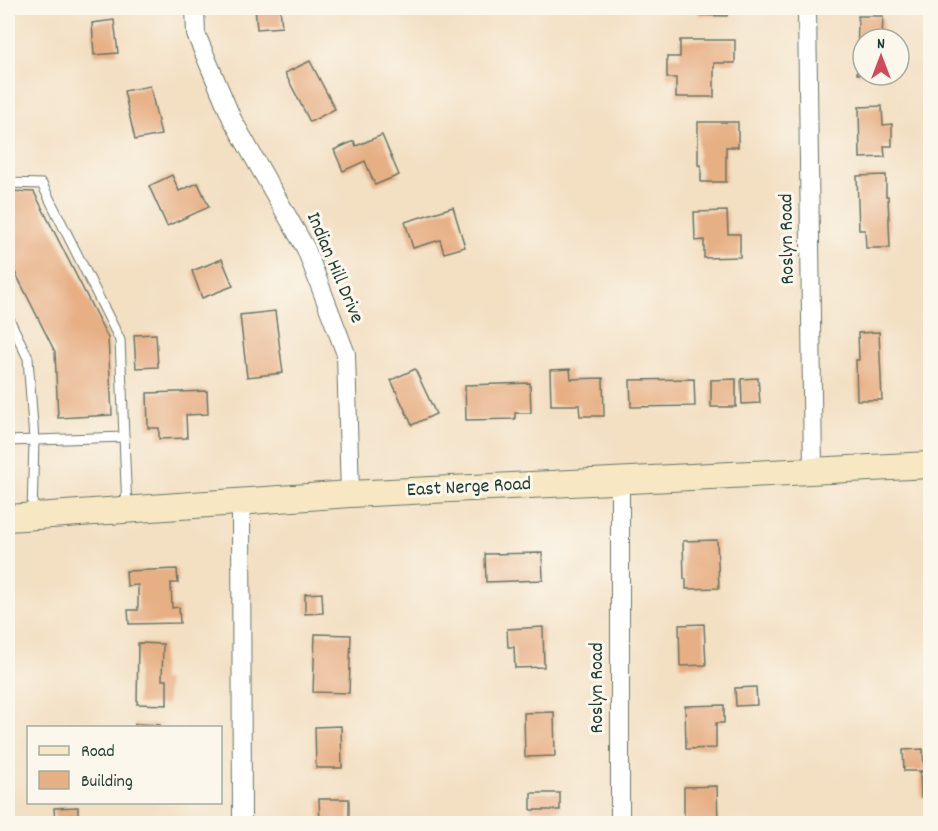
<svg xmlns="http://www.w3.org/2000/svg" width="938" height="831" viewBox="0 0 938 831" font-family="Dekko,sans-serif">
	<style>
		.building { fill: #e7af84 }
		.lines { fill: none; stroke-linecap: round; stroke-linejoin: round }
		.service-casing { stroke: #697666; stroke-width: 11 }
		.minor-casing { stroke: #697666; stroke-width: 20 }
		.secondary-casing { stroke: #697666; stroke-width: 28 }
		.service { stroke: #fff; stroke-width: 9 }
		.minor { stroke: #fff; stroke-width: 18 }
		.secondary { stroke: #f7e8c3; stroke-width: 26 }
		.labels { text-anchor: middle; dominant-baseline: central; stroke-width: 6; stroke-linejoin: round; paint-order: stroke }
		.street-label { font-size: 20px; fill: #1f3d34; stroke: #fbf7ec }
	</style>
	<rect width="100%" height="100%" fill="#fbf7ec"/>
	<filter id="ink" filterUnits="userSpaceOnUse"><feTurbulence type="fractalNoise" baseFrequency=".0167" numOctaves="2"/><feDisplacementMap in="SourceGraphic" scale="12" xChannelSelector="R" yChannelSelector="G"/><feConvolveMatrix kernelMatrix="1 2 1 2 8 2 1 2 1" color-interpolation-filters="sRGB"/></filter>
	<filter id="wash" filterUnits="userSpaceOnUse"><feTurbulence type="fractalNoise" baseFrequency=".008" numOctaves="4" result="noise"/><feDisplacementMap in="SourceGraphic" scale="24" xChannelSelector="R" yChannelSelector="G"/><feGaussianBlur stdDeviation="1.35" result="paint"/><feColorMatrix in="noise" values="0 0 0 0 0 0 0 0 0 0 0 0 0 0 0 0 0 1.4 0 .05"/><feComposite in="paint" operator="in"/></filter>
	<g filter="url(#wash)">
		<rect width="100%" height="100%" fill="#f3dfc2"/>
		<g id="blocks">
			<!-- building -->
			<g class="building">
				<polygon points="255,8 280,8 282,27 257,29"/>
				<polygon points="699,8 727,8 727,16 699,15"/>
				<polygon points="858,16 883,16 882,39 863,39 863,74 857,74"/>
				<polygon points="114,20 118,53 94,55 92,23"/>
				<polygon points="680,40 735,40 735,63 714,63 714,97 676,97 676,78 667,78 667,57 680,57"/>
				<polygon points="310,61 335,109 310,122 285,73"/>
				<polygon points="150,86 161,135 135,140 124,91"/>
				<polygon points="882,106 883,125 892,124 892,146 884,146 885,157 860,158 859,107"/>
				<polygon points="698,122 738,122 738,147 726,147 726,182 701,182 701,165 698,165"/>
				<polygon points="382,135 399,175 375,185 365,161 343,171 334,150 354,141 356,146"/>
				<polygon points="172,175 179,191 198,183 209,207 167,226 149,186"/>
				<polygon points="886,175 886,196 888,196 890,248 866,248 865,230 859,230 857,176"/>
				<polygon points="8,191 34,192 108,338 112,415 58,418 55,352 8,258"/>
				<polygon points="453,207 465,247 444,253 440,240 413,248 405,222"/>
				<polygon points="727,211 728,234 740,234 740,257 704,258 704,240 695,241 694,212"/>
				<polygon points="222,259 233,286 202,298 192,271"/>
				<polygon points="275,311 283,373 247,377 240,315"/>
				<polygon points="879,332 882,400 857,400 856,360 859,360 858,333"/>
				<polygon points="156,334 158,367 136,368 134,335"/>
				<polygon points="415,369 436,414 412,425 391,380"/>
				<polygon points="570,369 571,379 603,378 604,416 580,416 579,405 551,405 550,370"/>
				<polygon points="758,378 760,403 742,404 741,379"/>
				<polygon points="694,379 695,406 631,407 630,380"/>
				<polygon points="736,379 736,407 711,407 711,380"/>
				<polygon points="530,383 531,413 515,413 515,419 466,420 465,385"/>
				<polygon points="207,391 208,414 186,415 187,438 159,439 159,428 148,428 147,393"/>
				<polygon points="717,540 719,588 686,589 686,579 684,579 683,541"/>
				<polygon points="542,553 543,580 486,582 485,554"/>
				<polygon points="177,569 178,583 171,583 172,608 179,607 180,623 129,624 128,610 138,610 138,585 127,586 126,571"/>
				<polygon points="322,593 323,613 305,614 305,594"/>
				<polygon points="704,624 706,665 680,666 679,625"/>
				<polygon points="543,627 544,667 515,668 514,647 508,647 507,629"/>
				<polygon points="315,634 351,635 349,693 313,692"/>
				<polygon points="138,643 163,644 162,680 167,680 167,705 137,704"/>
				<polygon points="756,687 757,705 736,706 735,688"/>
				<polygon points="724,705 724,723 716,723 716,748 686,749 685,706"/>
				<polygon points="554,712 555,756 525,757 524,713"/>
				<polygon points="135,724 160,725 160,728 135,728"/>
				<polygon points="341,726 342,768 316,768 315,727"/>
				<polygon points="923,749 924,771 904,771 903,750"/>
				<polygon points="920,772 930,772 930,797 921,797"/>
				<polygon points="717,786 718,824 684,824 684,787"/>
				<rect x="531" y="793" width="29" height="17"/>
				<polygon points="319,799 349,799 349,824 320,824"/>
				<polygon points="78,807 78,824 55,824 54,808"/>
			</g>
		</g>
	</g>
	<g filter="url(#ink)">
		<use href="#blocks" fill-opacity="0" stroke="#697666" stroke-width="1.5"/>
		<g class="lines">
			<!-- service casing -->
			<g class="service-casing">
				<g id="service">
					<polyline points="8,183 42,184 120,340 127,509"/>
					<polyline points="8,317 28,358 34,440 32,514"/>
					<polyline points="8,441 124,437"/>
				</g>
			</g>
			<!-- minor casing -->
			<g class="minor-casing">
				<g id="minor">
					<polyline points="195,8 196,34 232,119 306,249 346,354 350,494"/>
					<polyline points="807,8 813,471"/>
					<polyline points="620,481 620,824"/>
					<polyline points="241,502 242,824"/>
				</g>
			</g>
			<!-- secondary casing -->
			<g class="secondary-casing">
				<polyline id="secondary" points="8,518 350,494 930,465"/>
			</g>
			<!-- service -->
			<use href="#service" class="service"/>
			<!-- minor -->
			<use href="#minor" class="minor"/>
			<!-- secondary -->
			<use href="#secondary" class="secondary"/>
		</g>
	</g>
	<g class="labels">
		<!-- street labels -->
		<g class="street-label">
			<text transform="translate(788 239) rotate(-91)">Roslyn Road</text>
			<text transform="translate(334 268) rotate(67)">Indian Hill Drive</text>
			<text transform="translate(469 488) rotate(-3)">East Nerge Road</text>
			<text transform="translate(598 688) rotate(-90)">Roslyn Road</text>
		</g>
	</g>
	<!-- margin -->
	<rect width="938" height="831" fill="none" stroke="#fbf7ec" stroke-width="30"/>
	<!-- legend -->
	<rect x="27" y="726" width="195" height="78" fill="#fbf7ec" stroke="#a3ada2" stroke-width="1.5"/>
	<rect x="39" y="746" width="30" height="9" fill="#f7e8c3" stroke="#a3ada2" stroke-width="1.5"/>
	<text x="81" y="756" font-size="18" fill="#1f3d34">Road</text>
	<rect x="39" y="771" width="30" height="18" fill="#e7af84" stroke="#a3ada2" stroke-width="1.5"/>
	<text x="81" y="786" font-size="18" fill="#1f3d34">Building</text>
	<!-- north arrow -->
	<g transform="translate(881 57)"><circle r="28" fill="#fbf7ec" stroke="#a3ada2" stroke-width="1.5"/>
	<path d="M0-4.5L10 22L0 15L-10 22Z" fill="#d1495b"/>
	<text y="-9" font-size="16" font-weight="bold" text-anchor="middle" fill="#1f3d34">N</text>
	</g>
</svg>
